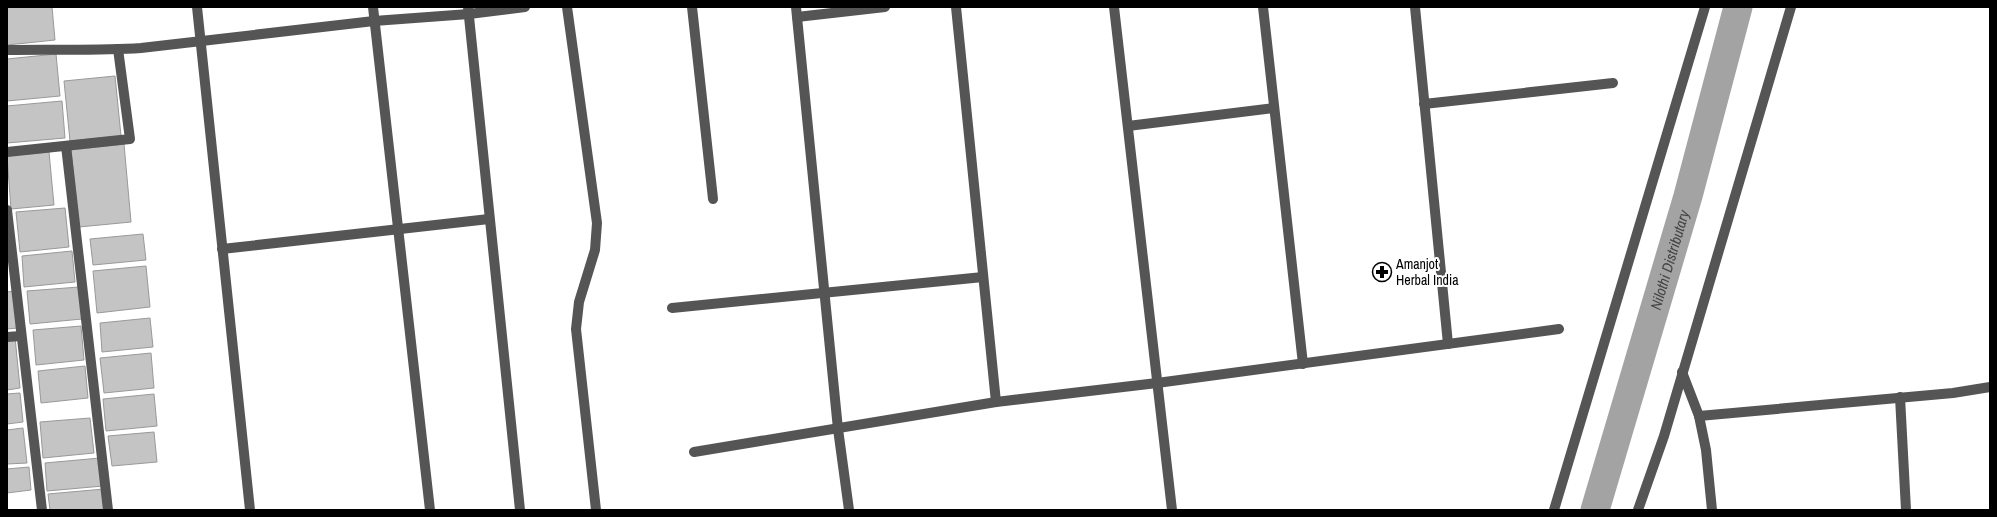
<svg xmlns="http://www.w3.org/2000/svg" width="1997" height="517" viewBox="0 0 1997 517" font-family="'Archivo Narrow',sans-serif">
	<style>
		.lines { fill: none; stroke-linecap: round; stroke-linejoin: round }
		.canal { stroke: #a3a3a3; stroke-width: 29 }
		.building { fill: #c4c4c4; stroke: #999 }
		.minor { stroke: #555; stroke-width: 10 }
		.labels { text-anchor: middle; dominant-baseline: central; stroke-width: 4; stroke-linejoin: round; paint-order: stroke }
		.poi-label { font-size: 14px; fill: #000; stroke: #fff; text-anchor: start }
		.water-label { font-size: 15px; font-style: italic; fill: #444; stroke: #fff }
	</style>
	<rect width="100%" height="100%" fill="#fff"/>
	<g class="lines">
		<!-- canal -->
		<path class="canal" id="s1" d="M1595,510L1688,196L1738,7"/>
	</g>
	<!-- building -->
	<g class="building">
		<polygon points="7,7 52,7 55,40 7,45"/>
		<polygon points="56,54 60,96 7,101 7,59"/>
		<polygon points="115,76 121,136 70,141 64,81"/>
		<polygon points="62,101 65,138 7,143 7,106"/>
		<polygon points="124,144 131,222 79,227 71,150"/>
		<polygon points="49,152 54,205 11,209 7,156"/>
		<polygon points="65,208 69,247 20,252 16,212"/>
		<polygon points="143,234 146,260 93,265 90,239"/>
		<polygon points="72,251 75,282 24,287 22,256"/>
		<polygon points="146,266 150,307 97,313 93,271"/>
		<polygon points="79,287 82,319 30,324 27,291"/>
		<polygon points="15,291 18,328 7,329 7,292"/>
		<polygon points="150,318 153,347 102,352 100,323"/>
		<polygon points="81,326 84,360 36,365 33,330"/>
		<polygon points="15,337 20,388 7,390 7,338"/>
		<polygon points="151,353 154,388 104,393 100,358"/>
		<polygon points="85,366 88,398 41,403 38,371"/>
		<polygon points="20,393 23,422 7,424 7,394"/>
		<polygon points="154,394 157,426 106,431 103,399"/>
		<polygon points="90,418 94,453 43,458 40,422"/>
		<polygon points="23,428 27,463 7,464 7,430"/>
		<polygon points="154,432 157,462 112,466 108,436"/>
		<polygon points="100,458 103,486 47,491 45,463"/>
		<polygon points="29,467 31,490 7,493 7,469"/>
		<polygon points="104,489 105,510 50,510 48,494"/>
	</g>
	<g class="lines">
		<!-- minor -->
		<g class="minor">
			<polyline points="197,7 250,510"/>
			<polyline points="373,7 430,510"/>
			<polyline points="468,7 520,510"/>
			<polyline points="567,7 597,223 595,250 579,302 576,329 596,510"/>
			<polyline points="692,7 713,199"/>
			<polyline points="796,7 838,429 849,510"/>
			<polyline points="956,7 996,402"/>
			<polyline points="1114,7 1172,510"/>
			<polyline points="1263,7 1303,364"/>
			<polyline points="1415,7 1448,344"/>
			<polyline points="797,17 885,7"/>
			<path d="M7,50C52,49 96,51 141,48L374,21L469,14L525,7"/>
			<polyline points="1424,104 1613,83"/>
			<polyline points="1128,126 1274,108"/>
			<polyline points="66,146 108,510"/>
			<polyline points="7,152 130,139 118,49"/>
			<polyline points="7,210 42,510"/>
			<polyline points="222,249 489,219"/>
			<polyline points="672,308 983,277"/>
			<polyline points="7,337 21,336"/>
			<polyline points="1682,372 1699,416 1706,450 1712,510"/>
			<polyline points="1900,397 1906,510"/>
			<polyline points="1699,416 1953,393 1990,387"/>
			<polyline points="694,452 996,402 1157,383 1559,329"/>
			<polyline points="1554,510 1705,7"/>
			<polyline points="1638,510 1664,436 1791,7"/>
		</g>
	</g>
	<!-- icons -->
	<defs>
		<g id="pharmacy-ring" transform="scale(1)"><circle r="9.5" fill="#fff" stroke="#000" stroke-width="1.5"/><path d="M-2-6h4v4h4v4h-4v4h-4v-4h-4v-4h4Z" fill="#000"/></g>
	</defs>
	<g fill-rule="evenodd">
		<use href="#pharmacy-ring" x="1382" y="272"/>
	</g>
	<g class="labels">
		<!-- poi labels -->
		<g class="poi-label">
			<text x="1396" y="264">Amanjot<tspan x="1396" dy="16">Herbal India</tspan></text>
		</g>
		<!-- water labels -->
		<g class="water-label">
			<text stroke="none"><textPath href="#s1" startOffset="261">Nilothi Distributary</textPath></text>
		</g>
	</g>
	<!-- border -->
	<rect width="1997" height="517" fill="none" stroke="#000000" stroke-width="16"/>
</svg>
